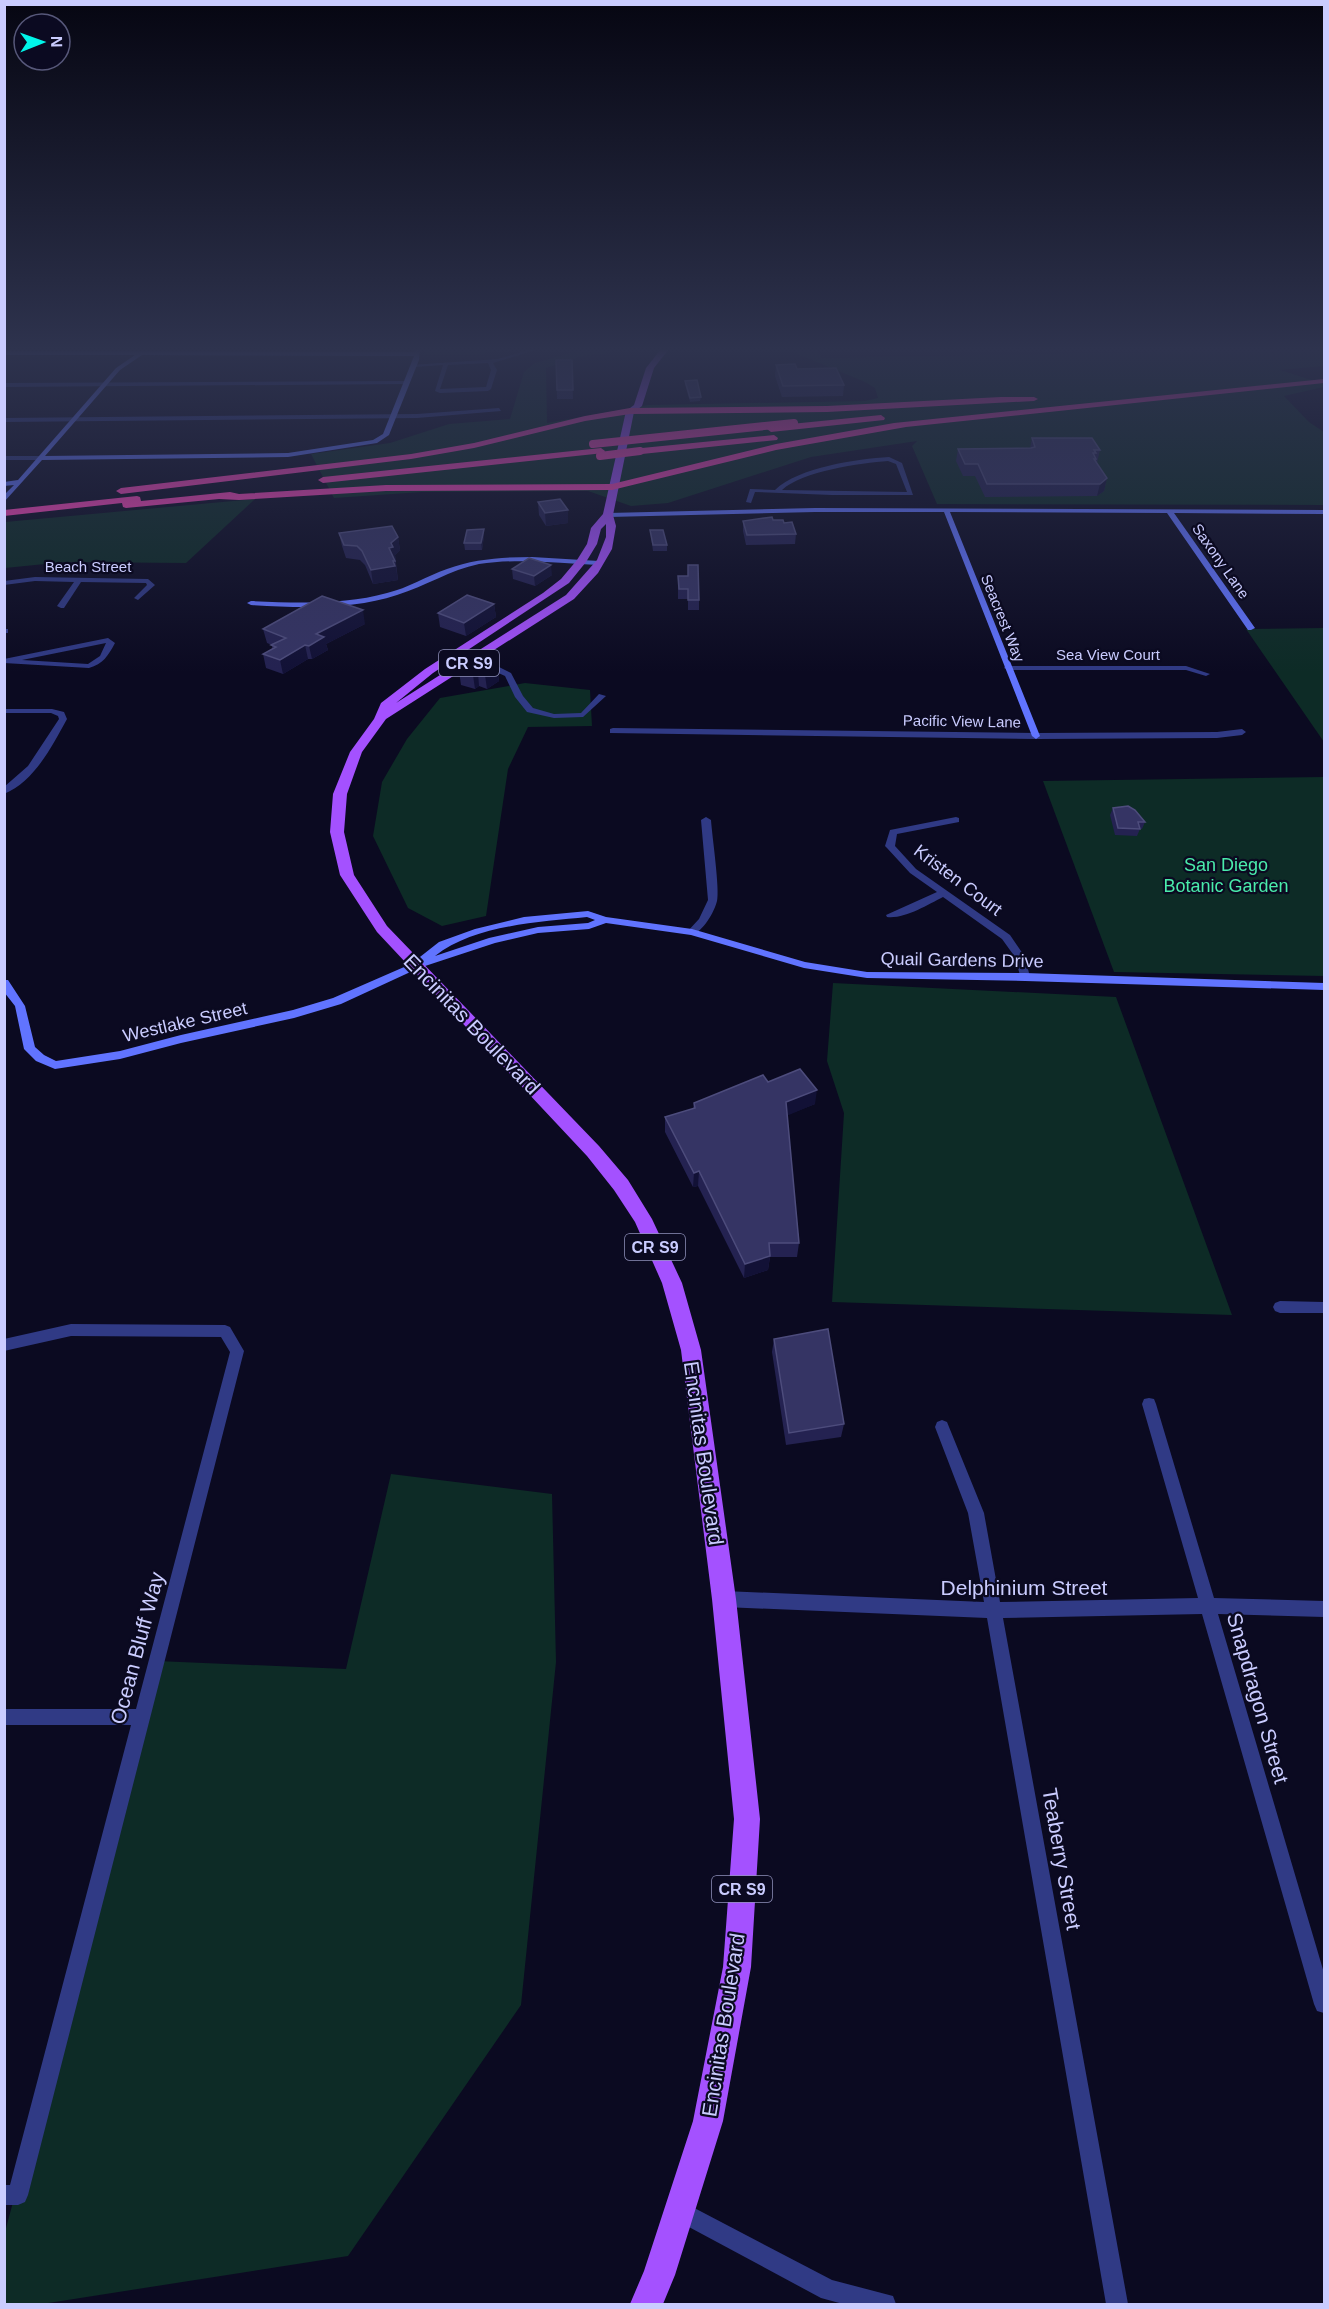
<svg xmlns="http://www.w3.org/2000/svg" width="1329" height="2309" viewBox="0 0 1329 2309" font-family="Helvetica,sans-serif">
	<style>
		.green { fill: #0d2b26 }
		.lines { fill: none; stroke-linecap: round; stroke-linejoin: round }
		.street { fill: #303a85; fill-rule: evenodd }
		.secondary { fill: #6174ff; fill-rule: evenodd }
		.primary { fill: #a451ff; fill-rule: evenodd }
		.highway { fill: #ff45ba; fill-rule: evenodd }
		.highway-bridge { stroke: #ff45ba; stroke-width: 8 }
		.wall { fill: #242251 }
		.shaded-wall { fill: #121136 }
		.building { fill: #353464; stroke: #4d4c7c; stroke-width: 1.5 }
		.labels { text-anchor: middle; dominant-baseline: central; stroke-width: 4.5; stroke-linejoin: round; paint-order: stroke }
		.far-street-label { font-size: 15px; fill: #caccff; stroke: #0b0a21 }
		.shield { fill: #0b0a21; stroke: #9192bc; stroke-width: 1.5 }
		.shield-label { font-size: 16px; font-weight: bold; fill: #caccff }
		.park-label { font-size: 18px; fill: #4aebab; stroke: #0b0a21 }
		.street-label { font-size: 18px; fill: #caccff; stroke: #0b0a21 }
		.near-street-label { font-size: 21px; fill: #caccff; stroke: #0b0a21 }
	</style>
	<rect width="100%" height="100%" fill="#0b0a21"/>
	<!-- green -->
	<g class="green">
		<polygon points="424,349 498,349 480,355 424,355"/>
		<polygon points="583,349 607,349 609,353 583,356 546,368 547,423 648,405 865,401 878,398 875,388 865,382 795,353 761,349 815,349 822,358 1324,349 1324,366 1280,370 1324,384 1324,387 1284,396 1309,422 1324,432 1324,505 937,504 912,446 917,441 811,457 668,503 631,506 588,491 422,492 334,498 311,454 390,443 449,424 510,419 524,372 535,363"/>
		<polygon points="255,499 186,563 65,562 5,568 5,522"/>
		<polygon points="1324,628 1324,742 1246,629"/>
		<polygon points="525,683 590,690 592,726 528,727 508,769 486,916 442,926 408,908 373,836 382,782 407,739 440,698"/>
		<polygon points="1324,777 1324,976 1114,972 1043,781"/>
		<polygon points="833,983 1116,997 1232,1315 832,1302 844,1113 827,1061"/>
		<polygon points="391,1474 552,1494 556,1662 521,2005 348,2256 42,2304 5,2304 5,2232 157,1661 346,1669"/>
	</g>
	<g class="lines">
		<!-- street -->
		<g class="street">
			<path d="M532,349H539L493,363L497,370L491,389L488,391L440,393L435,391L443,365L414,367L411,365L498,359ZM488,363L491,370L486,387L440,389L448,365Z"/>
			<polygon points="409,381 407,384 4,387 4,383"/>
			<polygon points="499,408 501,411 417,418 4,422 4,418 417,414"/>
			<polygon points="4,456 41,456 44,458 41,460 4,460"/>
			<path d="M889,457L902,463L913,495H832L755,492L751,503L746,502L750,489L775,490C799,467 857,459 889,457ZM888,461L896,464L907,492L782,490C802,471 861,463 888,461Z"/>
			<polygon points="35,577 148,579 155,585 138,600 134,598 147,585 146,583 81,582 64,608 61,608 57,606 74,582 35,581 4,585 4,581"/>
			<rect x="4" y="629" width="4" height="4"/>
			<path d="M108,638L115,643C108,656 103,664 89,668L4,663V659ZM106,643L100,656L88,664L22,660Z"/>
			<polygon points="481,661 487,661 511,673 523,696 533,708 554,714 581,713 599,694 606,696 583,717 554,718 527,712 515,697 505,676 481,665"/>
			<polygon points="1005,666 1186,666 1210,674 1206,676 1186,670 1008,670 1004,668"/>
			<path d="M4,709H52L64,712L67,719C52,746 35,781 4,794V787L28,766L59,719L58,716L51,713H4Z"/>
			<polygon points="613,728 1036,733 1217,732 1242,729 1246,732 1242,735 1217,738 1036,739 610,733 610,729"/>
			<path d="M706,817L711,820C712,835 720,890 717,901C714,913 703,931 692,935L687,932L699,919L708,900L701,820Z"/>
			<path d="M956,817L959,818V822L897,834L895,846L916,869L1010,935L1025,957L1030,977L1029,979H1021L1015,957L1002,939L943,897C927,905 905,919 887,917L886,915L937,892L910,873L887,848L885,846L890,830Z"/>
			<polygon points="1280,1301 1324,1302 1324,1313 1280,1313 1275,1311 1273,1307 1275,1303"/>
			<polygon points="71,1324 225,1325 230,1327 244,1351 28,2195 25,2202 18,2205 4,2205 4,2185 10,2185 131,1725 4,1725 4,1709 136,1709 230,1352 221,1337 71,1336 4,1351 4,1339"/>
			<polygon points="1149,1398 1154,1399 1156,1404 1214,1598 1324,1601 1324,1617 1218,1614 1324,1973 1324,2013 1317,2011 1314,2004 1202,1614 1003,1618 1128,2304 1106,2304 987,1618 724,1607 718,1605 716,1599 718,1593 724,1591 984,1602 968,1513 935,1427 937,1422 942,1420 947,1422 949,1427 984,1513 1000,1602 1198,1598 1142,1404 1144,1399"/>
			<polygon points="681,2201 832,2280 893,2296 896,2304 843,2304 821,2298 674,2219 670,2212 674,2205"/>
		</g>
		<!-- secondary -->
		<g class="secondary">
			<path d="M415,349H420L419,360L389,435L377,443L288,457L42,460L4,502V495L14,485L4,486V482L18,480L116,368L135,355H4V351L414,352ZM142,355L414,356L383,434L373,440L288,453L45,456L120,370Z"/>
			<polygon points="815,508 1324,510 1324,514 1174,513 1255,628 1251,630 1248,630 1167,513 950,512 1040,736 1036,739 1032,736 944,512 815,512 608,517 605,515 608,513"/>
			<path d="M532,557L599,561L602,563L599,565C560,563 519,558 479,564C450,570 426,586 397,595C352,610 299,608 251,605L247,603L251,601C296,603 344,605 387,593C408,588 427,576 447,569C474,559 503,557 532,557Z"/>
			<path d="M588,911L606,917L692,929L805,962L867,972L1025,973L1324,983V990L1025,981L867,978L804,968L691,935L606,923L589,929L538,933L495,943L419,968L341,1004L294,1018L181,1043L120,1059L55,1069L36,1061L24,1049L15,1006L4,992V980H8L25,1006L35,1047L44,1055L56,1061L120,1051L181,1035L293,1010L333,998L411,964L439,942L475,929L524,917ZM587,917L595,920L588,923L538,927L489,938L435,956C474,925 539,922 587,917Z"/>
		</g>
		<!-- primary -->
		<path class="primary" d="M661,349H669L654,368L642,406L634,412L613,515L616,526L612,549L598,573L574,599L386,719L362,752L347,794L344,832L354,875L387,926L599,1146L628,1180L652,1219L682,1283L701,1350L736,1599L760,1819L751,1967L723,2121L675,2275L663,2304H630L644,2271L693,2121L723,1967L734,1819L712,1599L681,1350L662,1283L635,1222L614,1190L587,1156L377,932L340,875L330,832L333,794L350,752L374,719L381,703L425,669L543,593L561,579L577,560L587,544L591,528L603,514L626,411L634,405L646,368ZM606,524V537L597,560L566,595L396,703L433,673L569,583L586,562L597,544L601,529Z"/>
		<!-- highway -->
		<g class="highway">
			<polygon points="1324,379 1324,383 906,427 776,450 612,490 386,491 239,500 219,499 126,508 123,507 122,503 4,516 4,510 137,496 140,497 141,501 230,492 239,494 386,485 612,484 776,444 894,423"/>
			<polygon points="1001,397 1034,397 1038,399 1034,401 827,412 630,414 585,421 474,448 411,459 121,494 116,491 121,488 411,454 474,443 585,416 630,408 827,406"/>
			<polygon points="881,415 885,418 884,420 771,432 767,429 771,426"/>
			<polygon points="774,435 778,438 777,440 642,454 638,451 642,448"/>
			<polygon points="601,448 605,451 604,453 323,483 318,480 323,477"/>
		</g>
		<!-- highway-bridge -->
		<g class="highway-bridge">
			<polyline points="593,444 794,423"/>
			<polyline points="600,456 640,451"/>
		</g>
	</g>
	<!-- wall -->
	<g class="wall">
		<polygon points="556,360 572,360 573,399 557,399"/>
		<polygon points="776,365 797,369 844,385 843,396 782,397 775,376"/>
		<polygon points="685,381 701,397 700,401 690,402 685,384"/>
		<polygon points="1032,438 1100,450 1097,463 1107,478 1104,491 1097,496 985,497 975,476 963,476 956,461 958,449 1030,448"/>
		<polygon points="538,502 568,510 568,523 546,526 539,515"/>
		<polygon points="773,520 784,523 796,534 795,544 746,545 743,531 743,521"/>
		<polygon points="650,530 667,545 667,551 653,551 651,536"/>
		<polygon points="339,533 398,537 400,550 395,555 398,580 373,584 365,565 360,560 346,558 342,546"/>
		<polygon points="484,536 482,550 465,550 464,543"/>
		<polygon points="512,569 552,575 535,586 513,579"/>
		<polygon points="678,576 699,600 699,610 688,610 688,599 678,599"/>
		<polygon points="494,604 496,617 466,636 440,627 438,613"/>
		<polygon points="365,624 326,644 328,650 312,659 308,659 283,674 266,668 263,654 272,649 272,645 267,643 263,629"/>
		<polygon points="494,661 495,666 497,667 499,681 487,689 479,686 475,689 461,685 459,671"/>
		<polygon points="1113,808 1145,822 1142,829 1140,829 1137,836 1115,835 1110,815"/>
		<polygon points="768,1082 815,1104 787,1115 799,1243 797,1257 770,1257 768,1270 744,1278 698,1186 693,1187 665,1132 665,1117 693,1109 694,1103"/>
		<polygon points="774,1339 844,1424 841,1437 786,1445 772,1352"/>
	</g>
	<!-- shaded-wall -->
	<g class="shaded-wall">
		<polygon points="1107,478 1104,491 1097,496 1100,484"/>
		<polygon points="568,510 568,523 546,526 545,513"/>
		<polygon points="484,529 484,536 482,550 481,543"/>
		<polygon points="398,537 400,550 395,555 396,560 391,561 389,548 391,543"/>
		<polygon points="393,561 395,561 398,580 373,584 371,570"/>
		<polygon points="551,565 552,575 535,586 534,576"/>
		<polygon points="494,604 496,617 466,636 464,623"/>
		<polygon points="363,610 365,624 326,644 328,650 312,659 309,646 316,634"/>
		<polygon points="305,645 308,659 283,674 280,660"/>
		<polygon points="494,661 495,668 497,667 499,681 487,689 485,675 490,664"/>
		<polygon points="478,672 479,686 475,689 473,675"/>
		<polygon points="817,1090 815,1104 784,1117 786,1102"/>
		<polygon points="699,1171 698,1186 693,1187 694,1173"/>
		<polygon points="770,1256 768,1270 744,1278 745,1264"/>
	</g>
	<!-- building -->
	<g class="building">
		<polygon points="556,360 572,360 573,390 557,390"/>
		<polygon points="795,364 797,369 836,368 844,385 783,386 776,365"/>
		<polygon points="697,380 701,397 690,398 685,381"/>
		<polygon points="1032,438 1092,438 1100,450 1094,450 1096,453 1093,453 1096,459 1094,459 1107,478 1100,484 987,484 978,464 965,464 958,449 1031,448 1035,447"/>
		<polygon points="560,499 568,510 545,513 538,502"/>
		<polygon points="772,517 773,520 783,520 784,523 792,522 796,534 747,535 743,521"/>
		<polygon points="392,526 398,537 391,543 393,547 389,548 395,561 393,561 395,566 371,570 362,551 357,546 344,545 339,533"/>
		<polygon points="484,529 481,543 464,543 467,530"/>
		<polygon points="650,530 663,530 667,545 653,545"/>
		<polygon points="529,558 551,565 534,576 512,569"/>
		<polygon points="688,565 698,565 699,600 688,600 688,589 679,589 678,576 688,576"/>
		<polygon points="467,595 494,604 464,623 438,613"/>
		<polygon points="322,596 363,610 316,634 324,637 309,646 305,645 280,660 263,654 276,647 271,645 286,638 263,629"/>
		<polygon points="480,656 494,661 490,664 497,667 485,675 478,672 473,675 459,671"/>
		<polygon points="1128,806 1135,810 1145,822 1138,822 1140,829 1118,828 1113,808"/>
		<polygon points="800,1069 817,1090 786,1102 799,1243 769,1243 770,1256 745,1264 699,1171 694,1173 665,1117 695,1108 694,1103 763,1075 768,1082"/>
		<polygon points="828,1329 844,1424 789,1433 774,1339"/>
	</g>
	<!-- sky -->
	<linearGradient id="sky" x2="0" y2="1"><stop stop-color="#060612"/><stop offset="0.52" stop-color="#2e334e"/><stop offset="1" stop-color="#2e334e" stop-opacity="0"/></linearGradient>
	<rect width="1329" height="672" fill="url(#sky)"/>
	<g class="labels">
		<!-- far-street labels -->
		<g class="far-street-label">
			<text transform="translate(1221 561) rotate(55)">Saxony Lane</text>
			<text x="88" y="566">Beach Street</text>
			<text transform="translate(1003 618) rotate(68)">Seacrest Way</text>
			<text x="1108" y="654">Sea View Court</text>
			<text transform="translate(962 721) rotate(1)">Pacific View Lane</text>
		</g>
		<!-- shield labels -->
		<g class="shield">
			<rect x="439" y="650" width="60" height="26" rx="4.5"/>
			<rect x="625" y="1234" width="60" height="26" rx="4.5"/>
			<rect x="712" y="1876" width="60" height="26" rx="4.5"/>
		</g>
		<g class="shield-label">
			<text x="469" y="663">CR S9</text>
			<text x="655" y="1247">CR S9</text>
			<text x="742" y="1889">CR S9</text>
		</g>
		<!-- park labels -->
		<g class="park-label">
			<text x="1226" y="865">San Diego<tspan x="1226" dy="21">Botanic Garden</tspan></text>
		</g>
		<!-- street labels -->
		<g class="street-label">
			<text transform="translate(958 880) rotate(37)">Kristen Court</text>
			<text transform="translate(962 960) rotate(1)">Quail Gardens Drive</text>
			<text transform="translate(185 1022) rotate(-13)">Westlake Street</text>
		</g>
		<!-- near-street labels -->
		<g class="near-street-label">
			<text transform="translate(472 1024) rotate(46)">Encinitas Boulevard</text>
			<text transform="translate(704 1453) rotate(82)">Encinitas Boulevard</text>
			<text x="1024" y="1587">Delphinium Street</text>
			<text transform="translate(137 1648) rotate(-75)">Ocean Bluff Way</text>
			<text transform="translate(1258 1698) rotate(74)">Snapdragon Street</text>
			<text transform="translate(1062 1859) rotate(80)">Teaberry Street</text>
			<text transform="translate(723 2025) rotate(-81)">Encinitas Boulevard</text>
		</g>
	</g>
	<!-- border -->
	<rect width="1329" height="2309" fill="none" stroke="#caccff" stroke-width="12"/>
	<!-- north arrow -->
	<g transform="translate(42 42) rotate(89)"><circle r="28" fill="#0b0a21" stroke="#57587a" stroke-width="1.5"/>
	<path d="M0-4.5L10 22L0 15L-10 22Z" fill="#00f5e9"/>
	<text y="-9" font-size="16" font-weight="bold" text-anchor="middle" fill="#caccff">N</text>
	</g>
</svg>
